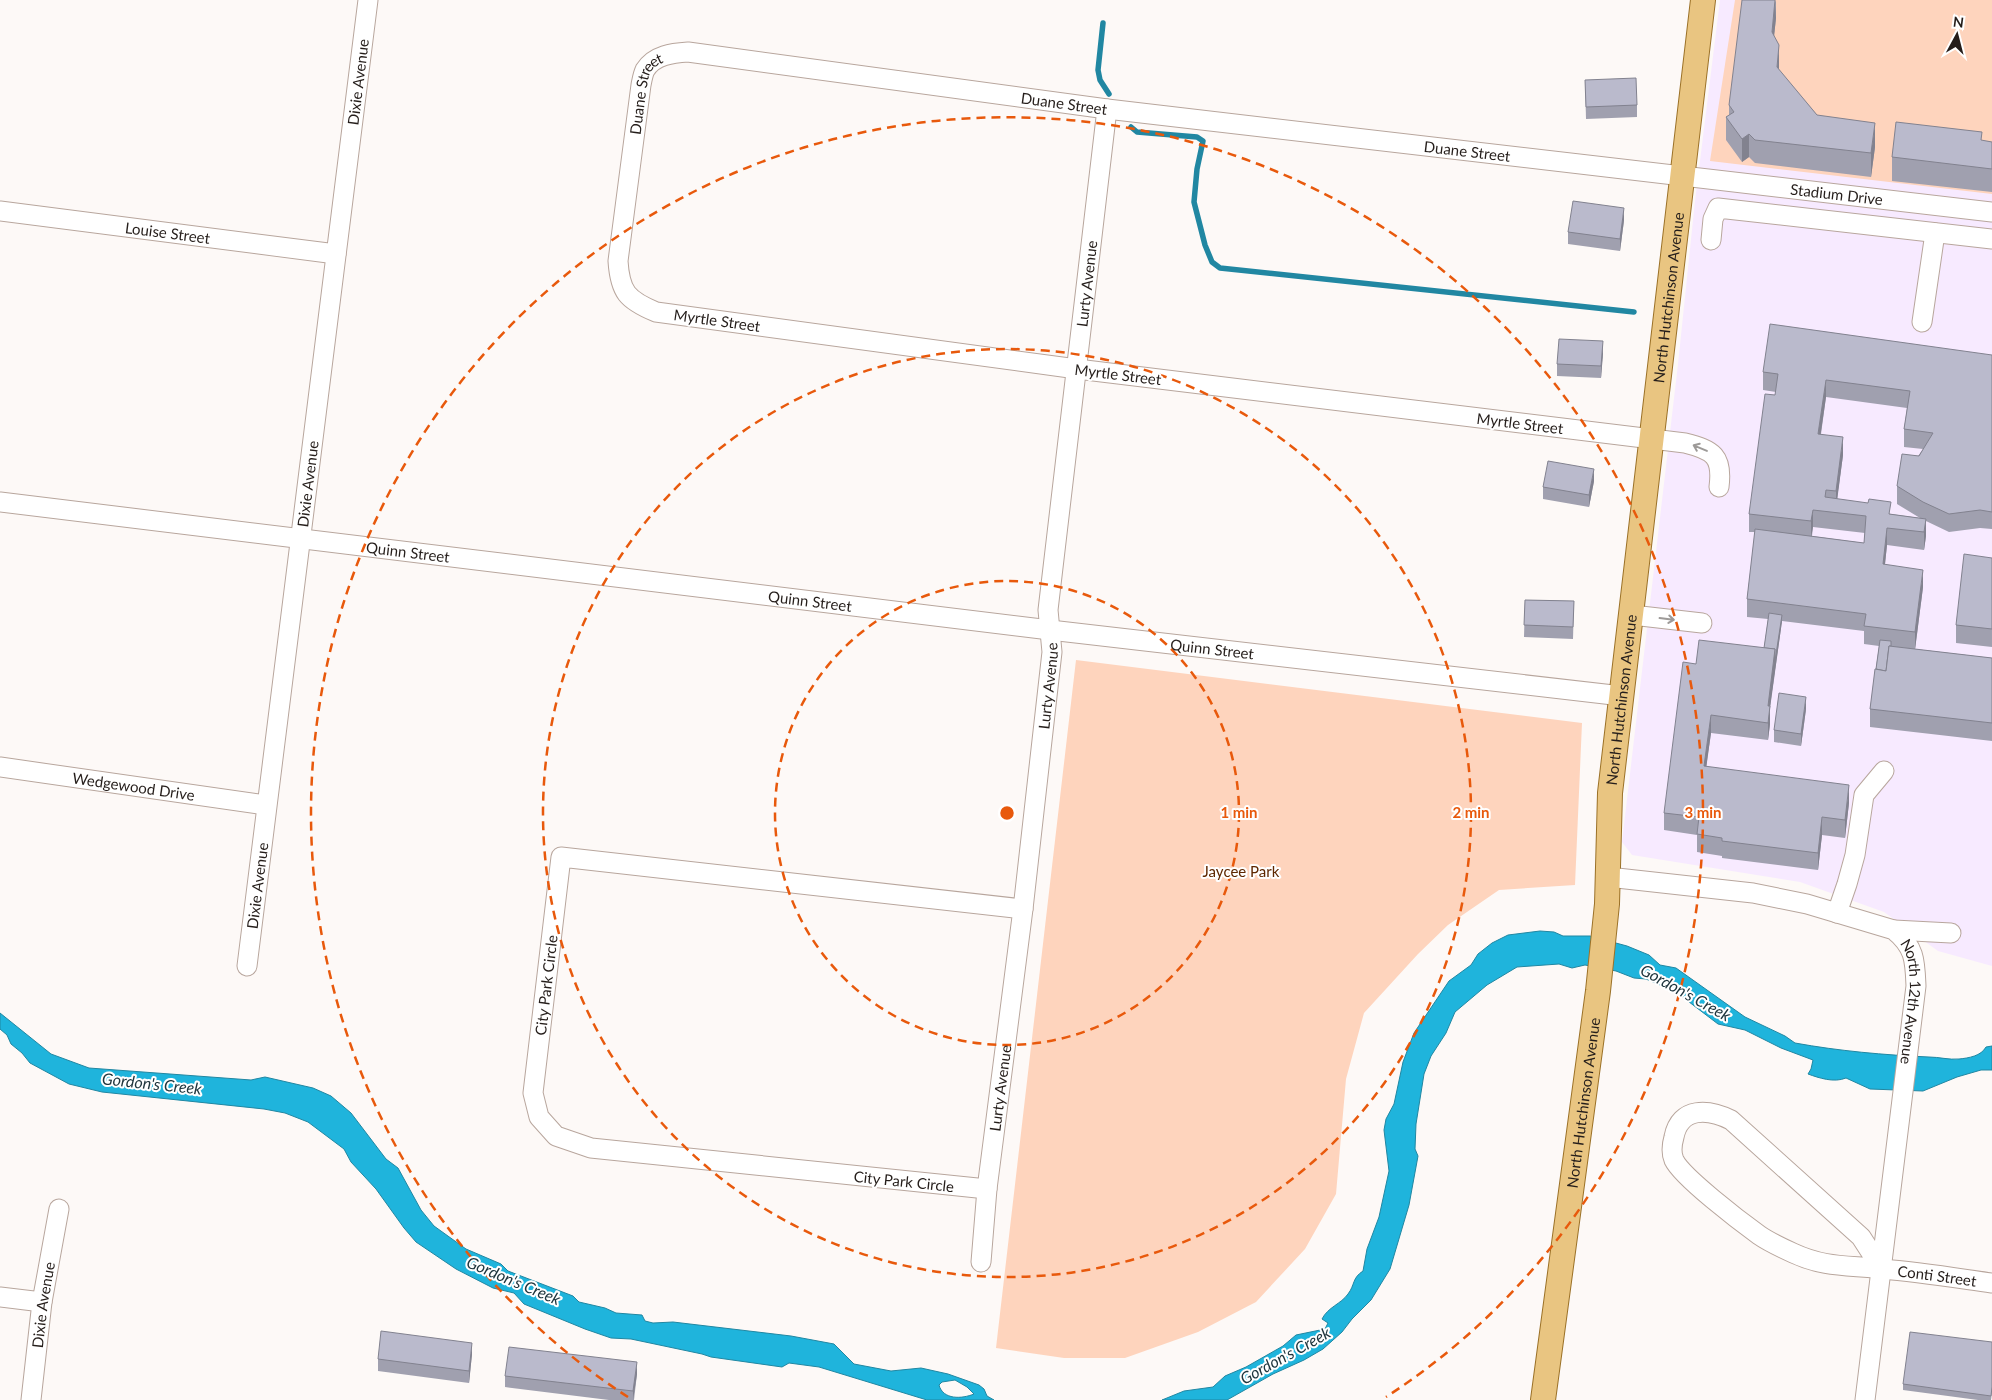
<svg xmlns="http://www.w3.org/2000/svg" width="1992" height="1400" viewBox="0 0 1992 1400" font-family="Lato,sans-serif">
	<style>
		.education { fill: #f7eaff }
		.green { fill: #fed4bd }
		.water { fill: #1fb4dc; stroke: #2187a2; fill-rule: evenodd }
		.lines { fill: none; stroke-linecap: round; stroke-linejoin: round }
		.stream { stroke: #2187a2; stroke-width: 5.5 }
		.minor-casing { stroke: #b8a69d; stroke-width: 21 }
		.major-casing { stroke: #9b7127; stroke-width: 26 }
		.minor { stroke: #fff; stroke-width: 19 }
		.major { stroke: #e9c581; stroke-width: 24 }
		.wall { fill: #a0a0af; fill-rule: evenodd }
		.shaded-wall { fill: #82828f }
		.building { fill: #babacc; stroke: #82828f }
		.oneway { stroke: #9d9a98 }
		.ring { fill: none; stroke: #e8590c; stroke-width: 2.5; stroke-dasharray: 9 6 }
		.labels { text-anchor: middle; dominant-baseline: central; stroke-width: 4; stroke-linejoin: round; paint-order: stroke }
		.street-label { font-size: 15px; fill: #251e1b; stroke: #fff }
		.park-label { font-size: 15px; fill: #5e2700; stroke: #fff }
		.water-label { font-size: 16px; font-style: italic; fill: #20363e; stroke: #fff }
		.centre { fill: #e8590c; stroke: #fff; stroke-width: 2.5 }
		.ring-label { font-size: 15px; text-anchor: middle; font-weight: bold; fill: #e8590c; stroke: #fff; stroke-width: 4; stroke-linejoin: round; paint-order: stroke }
	</style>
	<rect width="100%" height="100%" fill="#fdf9f7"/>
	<!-- education -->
	<polygon class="education" points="1720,0 1992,0 1992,966 1938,951 1884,912 1800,882 1632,855 1622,842 1678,364 1695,201"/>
	<!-- green -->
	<g class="green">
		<polygon points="1735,0 1992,0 1992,194 1710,161"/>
		<polygon points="1076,660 1582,723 1575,885 1499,890 1448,925 1418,954 1364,1013 1346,1079 1336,1194 1305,1249 1256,1302 1198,1332 1125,1358 1064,1358 996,1348"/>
	</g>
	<!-- water -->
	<g class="water">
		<path d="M1540,931L1554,932L1563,936H1590L1627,946L1649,955L1660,965L1676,968L1745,1017L1785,1036L1795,1043C1839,1051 1884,1055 1929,1057C1939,1057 1949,1060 1959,1059C1969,1058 1981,1056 1986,1047L1992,1046V1070H1981L1957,1077L1923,1091L1870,1089L1846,1078C1834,1083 1819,1078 1808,1074L1811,1069L1813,1060L1781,1048L1745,1030L1718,1024L1676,992L1646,979L1634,978L1616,971L1585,965L1572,968L1559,964L1517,967L1487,985L1455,1012L1446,1033L1431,1056L1424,1074L1416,1124L1415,1149L1418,1156L1409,1205L1390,1269L1371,1300L1352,1319L1342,1332L1323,1349L1304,1360L1273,1374L1227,1400H1162L1184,1391L1213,1387L1225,1376L1246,1367L1283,1346L1296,1335L1325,1329L1328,1323L1322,1319C1328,1307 1341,1304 1348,1294C1355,1285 1352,1278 1363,1271L1367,1249L1379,1217L1389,1171L1384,1130L1386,1119L1394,1104L1403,1062L1414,1033L1449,981L1471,965L1478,954L1492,943L1508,935Z"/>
		<path d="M0,1013L51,1054L89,1068L251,1080L265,1077L313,1088L331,1096L351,1113L386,1159L398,1168L421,1210L434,1226L466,1249L501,1264L508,1271L573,1296L579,1302L605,1308L616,1313L642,1315L645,1321L653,1323L673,1322L791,1336L834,1344L854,1364L891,1371L921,1368L948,1374L979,1385L984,1389L987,1396L994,1400H927L819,1367L789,1363L782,1367L711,1357L702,1354L631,1339L611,1338L585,1329L524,1304L514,1293L493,1288L456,1269L416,1242L404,1228L376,1189L351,1162L344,1149L308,1122L285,1113L264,1109L102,1092L69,1084L30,1063L22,1053L11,1044L7,1035L0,1029ZM955,1380L967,1387L974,1394C962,1399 943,1400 939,1385L942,1382Z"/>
	</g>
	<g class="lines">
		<!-- stream -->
		<g class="stream">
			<polyline points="1103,23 1098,70 1100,80 1109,94"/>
			<polyline points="1131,127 1137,132 1197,137 1203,141 1197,169 1194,202 1205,245 1212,262 1220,268 1634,312"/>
		</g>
		<!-- minor casing -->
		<g class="minor-casing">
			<g id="minor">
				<path id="s1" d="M0,211L336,254"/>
				<polyline points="1711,240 1713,219 1718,208 1992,239"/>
				<polyline points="1922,322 1935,233"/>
				<path id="s2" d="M1719,487C1723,456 1713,450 1685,443L1077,369L656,312C627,300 620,292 618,261L641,85C642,80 643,74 645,70C654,55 673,53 688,52L1107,109L1992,212"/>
				<path id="s3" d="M0,502L1050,630L1622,696"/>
				<polyline points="1632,615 1702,623"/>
				<path id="s4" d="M0,767L266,805"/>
				<path id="s5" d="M1608,877L1753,893L1807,904L1894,930C1915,947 1915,961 1916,986L1865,1400"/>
				<polyline points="1837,913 1847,884 1855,855 1864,795 1884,771"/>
				<polyline points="1894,930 1951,933"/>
				<path id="s6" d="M247,966L368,0"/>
				<path id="s7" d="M987,1189L591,1148L556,1136L539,1117L533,1093L561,857L1023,909"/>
				<path id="s8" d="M981,1262L987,1189L1023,909L1052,652L1048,610L1107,109"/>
				<path id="s9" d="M1881,1268L1861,1237L1731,1120C1709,1109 1680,1106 1674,1137C1672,1144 1671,1153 1674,1160C1682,1177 1741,1222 1759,1235C1769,1242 1782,1248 1793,1253C1825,1268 1849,1265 1882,1269C1919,1272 1956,1278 1992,1283"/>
				<polyline points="0,1297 42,1302"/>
				<path id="s10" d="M31,1400L42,1302L59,1209"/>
			</g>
		</g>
		<!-- major casing -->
		<g class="major-casing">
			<g id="major">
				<path id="s11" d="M1543,1400L1598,991L1607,904L1610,793L1703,0"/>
			</g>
		</g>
		<!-- minor -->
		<use href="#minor" class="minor"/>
		<!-- major -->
		<use href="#major" class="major"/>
	</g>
	<!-- wall -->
	<g class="wall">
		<polygon points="1776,0 1776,18 1774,36 1779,70 1817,115 1875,147 1871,177 1755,163 1749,157 1742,162 1726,140 1726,117 1729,115 1729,105"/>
		<polygon points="1585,80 1637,105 1637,117 1586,119"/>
		<polygon points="1982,141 1992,142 1992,192 1892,181 1892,157"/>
		<polygon points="1624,220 1620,251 1568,244 1568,232"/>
		<polygon points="1603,353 1601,378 1557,376 1557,364"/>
		<path d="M1992,355V529L1980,528L1949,532L1926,521V536L1924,550L1887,545L1885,564L1923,587L1915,649L1992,658V741L1870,727V709L1879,646L1864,644V631L1782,621L1770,706V724L1768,740L1711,733L1706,767L1849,803L1845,838L1822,835L1818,870L1722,858V856L1697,852V835L1664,830V813L1696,664L1764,648L1768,619L1747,617V599L1755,532H1749V514L1776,392L1763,390V372ZM1826,397L1907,408L1904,429V447L1923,449L1897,486V504L1920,518L1891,514L1837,499L1843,455L1821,434ZM1813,527L1865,533L1864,543L1812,536Z"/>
		<polygon points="1594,481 1589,507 1543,499 1543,487"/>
		<polygon points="1992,558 1992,647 1956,643 1956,625"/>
		<polygon points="1525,600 1574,601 1573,639 1524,637"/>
		<polygon points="1806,709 1801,746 1774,742 1774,730"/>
		<polygon points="1992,1342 1992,1393 1991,1400 1978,1400 1903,1390 1903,1384"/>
		<polygon points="472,1354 469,1383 378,1371 378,1359"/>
		<polygon points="637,1374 634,1400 609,1400 505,1387 505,1376"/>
	</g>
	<!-- shaded-wall -->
	<g class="shaded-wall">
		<polygon points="1775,0 1776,18 1772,55 1772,32"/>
		<polygon points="1779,45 1779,69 1777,90 1777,67"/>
		<polygon points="1875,123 1875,147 1871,177 1871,153"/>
		<polygon points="1749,134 1749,157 1742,162 1742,139"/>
		<polygon points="1624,208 1624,220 1620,251 1620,239"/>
		<polygon points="1603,341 1603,353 1601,378 1601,366"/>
		<polygon points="1826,380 1826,397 1818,452 1818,434"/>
		<polygon points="1843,437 1843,455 1836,509 1836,491"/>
		<polygon points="1594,469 1594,481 1589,507 1589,495"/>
		<polygon points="1813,510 1813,527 1811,538 1811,521"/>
		<polygon points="1926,519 1926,536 1924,550 1924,532"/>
		<polygon points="1887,528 1887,545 1883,582 1883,564"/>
		<polygon points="1923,570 1923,587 1915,650 1915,632"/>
		<polygon points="1782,615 1782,621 1768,723 1768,706 1775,649"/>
		<polygon points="1806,697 1806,709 1801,746 1801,734"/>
		<polygon points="1770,706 1770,724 1768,740 1768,723"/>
		<polygon points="1711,715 1711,733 1704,784 1704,766"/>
		<polygon points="1849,785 1849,803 1845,838 1845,820"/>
		<polygon points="1822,817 1822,835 1818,870 1818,853"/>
		<polygon points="472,1343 472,1354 469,1383 469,1371"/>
		<polygon points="637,1362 637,1374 633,1400 633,1391"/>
	</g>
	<!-- building -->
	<g class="building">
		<polygon points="1742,0 1775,0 1772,32 1779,45 1777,67 1817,115 1875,123 1871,153 1755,140 1749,134 1742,139 1726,117 1734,112 1729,105"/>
		<polygon points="1636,78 1637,105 1586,107 1585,80"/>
		<polygon points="1896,122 1982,132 1981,140 1992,142 1992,169 1892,157"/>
		<polygon points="1573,201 1624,208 1620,239 1568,232"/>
		<polygon points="1770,324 1992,355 1992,512 1980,510 1949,514 1923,502 1897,486 1902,454 1919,456 1933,433 1904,429 1910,391 1826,380 1818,434 1843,437 1836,491 1826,490 1825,497 1868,503 1869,499 1891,502 1889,514 1926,519 1924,532 1887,528 1883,564 1923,570 1915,632 1864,626 1866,614 1747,599 1755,529 1864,543 1866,516 1813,510 1811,521 1749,514 1765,394 1775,395 1778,374 1763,372"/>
		<polygon points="1559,339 1603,341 1601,366 1557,364"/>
		<polygon points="1548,461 1594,469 1589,495 1543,487"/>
		<polygon points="1964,554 1992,558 1992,629 1956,625"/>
		<polygon points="1525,600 1574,601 1573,627 1524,625"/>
		<polygon points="1769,613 1782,615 1775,661 1775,649 1764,648"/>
		<polygon points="1699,640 1775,649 1768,706 1770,706 1768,723 1711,715 1704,766 1849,785 1845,820 1822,817 1818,853 1722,841 1722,838 1697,834 1699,817 1664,813 1683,662 1696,664"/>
		<polygon points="1880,640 1891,641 1891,646 1889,646 1886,671 1876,669"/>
		<polygon points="1889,646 1992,658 1992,723 1870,709 1875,669 1886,671"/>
		<polygon points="1779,693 1806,697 1801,734 1774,730"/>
		<polygon points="381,1331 472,1343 469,1371 378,1359"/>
		<polygon points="1910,1332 1992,1342 1992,1387 1991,1396 1903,1384"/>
		<polygon points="509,1347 637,1362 633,1391 505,1376"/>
	</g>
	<!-- one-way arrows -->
	<defs><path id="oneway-shaft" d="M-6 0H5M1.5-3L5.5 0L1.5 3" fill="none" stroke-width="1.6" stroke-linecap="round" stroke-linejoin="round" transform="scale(1.25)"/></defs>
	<g class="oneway">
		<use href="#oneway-shaft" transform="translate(1700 448) rotate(-157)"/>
		<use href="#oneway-shaft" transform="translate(1667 619) rotate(7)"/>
	</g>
	<!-- distance rings -->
	<g class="ring">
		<circle cx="1007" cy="813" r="232"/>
		<circle cx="1007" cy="813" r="464"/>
		<path d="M628 1397A696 696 0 1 1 1386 1397"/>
	</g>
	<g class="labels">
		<!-- street labels -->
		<g class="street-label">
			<text stroke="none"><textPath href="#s6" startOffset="891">Dixie Avenue</textPath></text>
			<text stroke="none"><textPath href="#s2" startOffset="1342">Duane Street</textPath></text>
			<text stroke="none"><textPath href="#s2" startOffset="1792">Duane Street</textPath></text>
			<text stroke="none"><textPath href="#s2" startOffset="2198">Duane Street</textPath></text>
			<text stroke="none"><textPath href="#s2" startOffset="2570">Stadium Drive</textPath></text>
			<text stroke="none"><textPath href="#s1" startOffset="169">Louise Street</textPath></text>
			<text stroke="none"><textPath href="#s8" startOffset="985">Lurty Avenue</textPath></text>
			<text stroke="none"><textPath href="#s11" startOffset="1110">North Hutchinson Avenue</textPath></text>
			<text transform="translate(717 320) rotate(8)">Myrtle Street</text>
			<text transform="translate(1118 374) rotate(7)">Myrtle Street</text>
			<text transform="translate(1520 423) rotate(7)">Myrtle Street</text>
			<text stroke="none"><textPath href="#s6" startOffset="486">Dixie Avenue</textPath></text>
			<text stroke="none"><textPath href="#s3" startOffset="411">Quinn Street</textPath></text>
			<text stroke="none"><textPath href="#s3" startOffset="816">Quinn Street</textPath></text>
			<text stroke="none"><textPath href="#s3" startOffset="1221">Quinn Street</textPath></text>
			<text stroke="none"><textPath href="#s8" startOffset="580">Lurty Avenue</textPath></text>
			<text stroke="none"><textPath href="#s11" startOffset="705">North Hutchinson Avenue</textPath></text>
			<text stroke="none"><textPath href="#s4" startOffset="135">Wedgewood Drive</textPath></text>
			<text stroke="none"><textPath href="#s6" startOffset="81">Dixie Avenue</textPath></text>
			<text stroke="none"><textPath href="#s7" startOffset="594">City Park Circle</textPath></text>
			<text stroke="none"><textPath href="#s5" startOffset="370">North 12th Avenue</textPath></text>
			<text stroke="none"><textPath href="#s8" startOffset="175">Lurty Avenue</textPath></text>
			<text stroke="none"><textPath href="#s11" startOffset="300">North Hutchinson Avenue</textPath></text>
			<text transform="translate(904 1181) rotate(6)">City Park Circle</text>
			<text stroke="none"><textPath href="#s9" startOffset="605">Conti Street</textPath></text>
			<text stroke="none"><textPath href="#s10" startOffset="96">Dixie Avenue</textPath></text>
		</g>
		<!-- park labels -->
		<g class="park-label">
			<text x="1241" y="871">Jaycee Park</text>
		</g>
		<!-- water labels -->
		<g class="water-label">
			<text transform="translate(1686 992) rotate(29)">Gordon's Creek</text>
			<text transform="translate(152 1083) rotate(6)">Gordon's Creek</text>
			<text transform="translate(514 1280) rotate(23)">Gordon's Creek</text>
			<text transform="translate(1285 1355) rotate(-29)">Gordon's Creek</text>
		</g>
	</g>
	<circle cx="1007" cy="813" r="8" class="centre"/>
	<g class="ring-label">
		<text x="1239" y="818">1 min</text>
		<text x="1471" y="818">2 min</text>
		<text x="1703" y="818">3 min</text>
	</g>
	<!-- north arrow -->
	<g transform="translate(1957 35) rotate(7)" stroke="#ffffff" stroke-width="4" paint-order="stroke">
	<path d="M0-4L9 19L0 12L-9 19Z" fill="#251e1b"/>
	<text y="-8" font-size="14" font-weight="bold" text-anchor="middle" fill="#251e1b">N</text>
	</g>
</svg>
